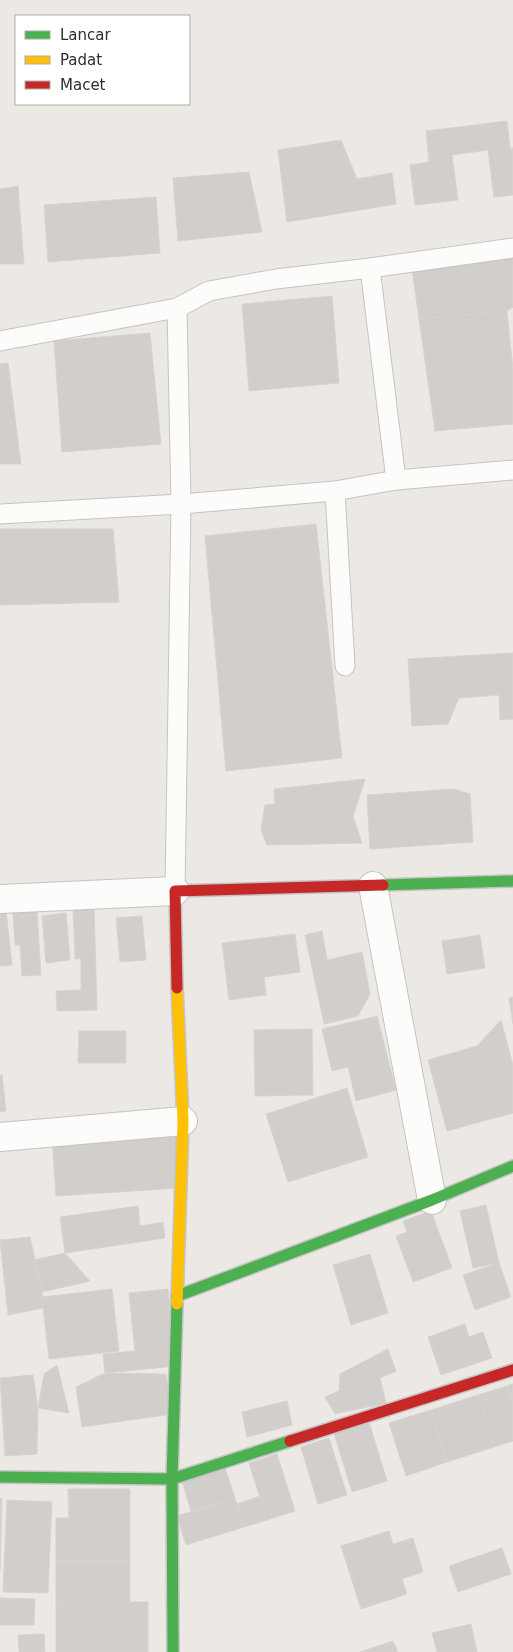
<svg xmlns="http://www.w3.org/2000/svg" width="513" height="1652" viewBox="0 0 513 1652" font-family="'DejaVu Sans',sans-serif">
	<style>
		.building { fill: #d1cecb; stroke: #d7d4d0 }
		.lines { fill: none; stroke-linecap: round; stroke-linejoin: round }
		.lane-casing { stroke: #c5c4c5; stroke-width: 21 }
		.street-casing { stroke: #c5c4c5; stroke-width: 30 }
		.fast-casing { stroke: #c5c4c5; stroke-width: 14 }
		.slow-casing { stroke: #c5c4c5; stroke-width: 14 }
		.jam-casing { stroke: #c5c4c5; stroke-width: 14 }
		.lane { stroke: #fcfcfb; stroke-width: 19 }
		.street { stroke: #fcfcfb; stroke-width: 28 }
		.fast { stroke: #4caf50; stroke-width: 11 }
		.slow { stroke: #ffc107; stroke-width: 11 }
		.jam { stroke: #c62828; stroke-width: 11 }
	</style>
	<rect width="100%" height="100%" fill="#ece8e4"/>
	<!-- building -->
	<g class="building">
		<polygon points="507,121 510,148 513,148 513,195 494,197 488,150 452,155 458,200 415,205 410,165 429,162 426,131"/>
		<polygon points="341,140 357,179 392,173 396,204 287,222 278,150"/>
		<polygon points="249,172 262,232 178,241 173,178"/>
		<polygon points="18,186 24,264 0,264 0,189"/>
		<polygon points="156,197 160,253 48,262 44,205"/>
		<polygon points="513,253 513,307 507,311 419,319 411,263"/>
		<polygon points="332,296 339,383 249,391 242,304"/>
		<polygon points="507,311 513,369 513,424 435,431 419,319"/>
		<polygon points="150,333 161,444 62,452 54,341"/>
		<polygon points="8,363 21,464 0,464 0,364"/>
		<polygon points="316,524 342,758 226,771 205,536"/>
		<polygon points="0,529 113,529 119,602 0,605"/>
		<polygon points="513,653 513,719 500,720 499,695 459,698 448,724 412,726 408,659"/>
		<polygon points="365,779 353,817 362,843 267,845 261,830 265,805 275,804 274,789"/>
		<polygon points="454,789 470,794 473,842 370,849 367,795"/>
		<polygon points="94,906 97,1010 57,1011 56,991 81,990 81,959 75,959 73,907"/>
		<polygon points="6,911 12,965 0,966 0,912"/>
		<polygon points="37,911 41,975 22,976 20,945 15,945 13,913"/>
		<polygon points="66,913 70,960 46,963 42,916"/>
		<polygon points="142,916 146,960 120,962 116,918"/>
		<polygon points="322,931 327,960 362,952 370,994 358,1016 324,1024 305,935"/>
		<polygon points="295,934 300,972 264,977 266,995 229,1000 222,943"/>
		<polygon points="480,935 485,968 447,974 442,941"/>
		<polygon points="513,997 513,1024 509,998"/>
		<polygon points="377,1016 396,1090 356,1101 348,1067 332,1071 322,1029"/>
		<polygon points="501,1020 513,1065 513,1113 447,1131 428,1060 477,1046"/>
		<polygon points="312,1029 313,1095 255,1096 254,1030"/>
		<polygon points="79,1031 126,1031 126,1063 78,1063"/>
		<polygon points="0,1075 2,1075 6,1111 0,1112"/>
		<polygon points="347,1088 368,1157 288,1182 266,1114"/>
		<polygon points="176,1126 180,1188 56,1196 52,1135"/>
		<polygon points="486,1205 499,1263 473,1268 460,1211"/>
		<polygon points="138,1206 140,1226 163,1222 165,1238 65,1253 60,1217"/>
		<polygon points="431,1211 452,1268 413,1282 396,1236 407,1232 403,1221"/>
		<polygon points="30,1237 42,1292 43,1308 8,1315 0,1240"/>
		<polygon points="65,1253 90,1281 42,1292 35,1260"/>
		<polygon points="370,1254 388,1313 351,1325 333,1265"/>
		<polygon points="499,1263 511,1297 475,1310 463,1275"/>
		<polygon points="112,1289 119,1351 49,1359 42,1297"/>
		<polygon points="168,1289 176,1366 105,1373 103,1354 135,1351 129,1293"/>
		<polygon points="465,1324 469,1337 483,1332 492,1358 441,1375 428,1337"/>
		<polygon points="388,1349 396,1371 380,1378 386,1403 335,1414 325,1397 339,1391 340,1374"/>
		<polygon points="57,1365 69,1413 38,1408 44,1374"/>
		<polygon points="105,1373 166,1374 172,1414 82,1427 76,1387"/>
		<polygon points="33,1375 38,1408 37,1454 5,1456 0,1378"/>
		<polygon points="513,1384 513,1406 507,1386"/>
		<polygon points="507,1386 513,1406 513,1441 494,1447 478,1395"/>
		<polygon points="478,1395 494,1447 447,1462 431,1410"/>
		<polygon points="287,1401 292,1425 247,1437 242,1412"/>
		<polygon points="431,1410 447,1462 406,1476 389,1423"/>
		<polygon points="369,1422 387,1481 352,1492 334,1433"/>
		<polygon points="329,1438 347,1495 318,1504 301,1447"/>
		<polygon points="277,1454 295,1511 267,1520 249,1463"/>
		<polygon points="225,1468 235,1498 191,1511 182,1481"/>
		<polygon points="68,1489 130,1489 130,1562 56,1562 56,1518 69,1518"/>
		<polygon points="260,1496 267,1520 244,1527 237,1504"/>
		<polygon points="0,1498 2,1498 0,1570"/>
		<polygon points="235,1498 244,1527 186,1545 177,1516"/>
		<polygon points="7,1500 52,1502 48,1593 3,1592"/>
		<polygon points="389,1531 393,1544 413,1538 423,1572 402,1579 407,1594 361,1609 341,1546"/>
		<polygon points="502,1548 511,1574 458,1592 449,1566"/>
		<polygon points="56,1562 130,1562 130,1603 56,1602"/>
		<polygon points="0,1598 35,1599 34,1625 0,1625"/>
		<rect x="56" y="1602" width="92" height="50"/>
		<polygon points="471,1624 477,1652 437,1652 432,1633"/>
		<polygon points="44,1634 45,1652 19,1652 18,1635"/>
		<polygon points="393,1641 398,1652 360,1652"/>
	</g>
	<g class="lines">
		<!-- lane casing -->
		<g class="lane-casing">
			<g id="lane">
				<polyline points="370,268 396,480"/>
				<polyline points="0,341 177,308 209,291 276,279 370,268 513,248"/>
				<polyline points="335,491 345,666"/>
				<polyline points="0,514 181,504 335,491 396,480 513,470"/>
				<polyline points="175,891 181,504 177,308"/>
			</g>
		</g>
		<!-- street casing -->
		<g class="street-casing">
			<g id="street">
				<polyline points="373,886 432,1200"/>
				<polyline points="0,899 175,891"/>
				<polyline points="0,1137 183,1121"/>
			</g>
		</g>
		<!-- fast casing -->
		<g class="fast-casing">
			<g id="fast">
				<polyline points="383,885 513,881"/>
				<polyline points="177,1296 432,1200 513,1166"/>
				<polyline points="0,1477 172,1479 290,1441"/>
				<polyline points="173,1652 172,1479 177,1304"/>
			</g>
		</g>
		<!-- slow casing -->
		<g class="slow-casing">
			<polyline id="slow" points="177,988 183,1121 177,1304"/>
		</g>
		<!-- jam casing -->
		<g class="jam-casing">
			<g id="jam">
				<polyline points="177,988 175,891 383,885"/>
				<polyline points="290,1441 513,1370"/>
			</g>
		</g>
		<!-- lane -->
		<use href="#lane" class="lane"/>
		<!-- street -->
		<use href="#street" class="street"/>
		<!-- fast -->
		<use href="#fast" class="fast"/>
		<!-- slow -->
		<use href="#slow" class="slow"/>
		<!-- jam -->
		<use href="#jam" class="jam"/>
	</g>
	<!-- legend -->
	<rect x="15" y="15" width="175" height="90" fill="#ffffff" stroke="#ababab"/>
	<rect x="25" y="31" width="25" height="8" fill="#4caf50" stroke="#ababab"/>
	<text x="60" y="40" font-size="15" fill="#2e2e2e">Lancar</text>
	<rect x="25" y="56" width="25" height="8" fill="#ffc107" stroke="#ababab"/>
	<text x="60" y="65" font-size="15" fill="#2e2e2e">Padat</text>
	<rect x="25" y="81" width="25" height="8" fill="#c62828" stroke="#ababab"/>
	<text x="60" y="90" font-size="15" fill="#2e2e2e">Macet</text>
</svg>
